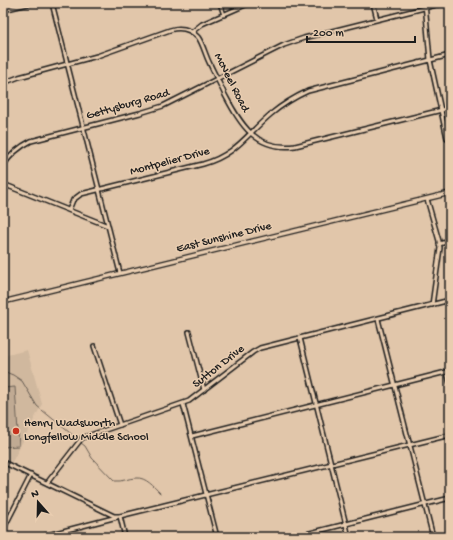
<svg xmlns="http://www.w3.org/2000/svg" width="453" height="540" viewBox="0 0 453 540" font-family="'Gochi Hand',sans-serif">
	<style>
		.built { fill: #d0b89e }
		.green { fill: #c0aa93; stroke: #6e6358 }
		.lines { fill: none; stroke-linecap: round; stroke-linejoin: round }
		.stream { stroke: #655b51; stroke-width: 1 }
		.minor-casing { stroke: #1c1c1c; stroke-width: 6 }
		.tertiary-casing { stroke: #1c1c1c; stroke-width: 6 }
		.minor { stroke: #e9cdb0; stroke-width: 3 }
		.tertiary { stroke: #e9cdb0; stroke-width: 3.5 }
		.poi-dot { fill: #c8321e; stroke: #e9cdb0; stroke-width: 1.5 }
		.labels { text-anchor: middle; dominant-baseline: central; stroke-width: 3; stroke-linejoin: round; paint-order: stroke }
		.street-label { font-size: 12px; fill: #1c1c1c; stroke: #e9cdb0 }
		.poi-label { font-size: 12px; fill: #1c1c1c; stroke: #e9cdb0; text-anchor: start }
	</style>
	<rect width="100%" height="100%" fill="#e1c6aa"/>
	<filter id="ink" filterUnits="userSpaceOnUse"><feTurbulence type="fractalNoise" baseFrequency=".025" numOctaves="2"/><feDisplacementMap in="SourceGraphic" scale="8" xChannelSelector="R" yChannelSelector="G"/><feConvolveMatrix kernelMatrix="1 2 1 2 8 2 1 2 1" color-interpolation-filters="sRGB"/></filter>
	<g filter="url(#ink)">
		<!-- built -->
		<polygon class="built" points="27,350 42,404 12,462 3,458 3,356"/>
		<!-- green -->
		<polygon class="green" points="15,387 19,446 3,447 3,388"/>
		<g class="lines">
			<!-- stream -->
			<g class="stream">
				<polyline points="3,371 13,375 22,381 37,406 75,437"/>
				<path d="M81,443L85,446L92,458L114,481C123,482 128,478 136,478C146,477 154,487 160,493"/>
			</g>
			<!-- minor casing -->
			<g class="minor-casing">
				<g id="minor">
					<polyline points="52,3 120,273"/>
					<polyline points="220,3 224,15"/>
					<polyline points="373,3 377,19"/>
					<polyline points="425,3 430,60 447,138 450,140"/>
					<polyline points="3,10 32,3"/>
					<polyline points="192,32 202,24 250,3"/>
					<path d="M3,83L19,77L97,56L170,30C180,27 190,29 198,37C203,44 205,54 209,62C214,73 220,84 225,95C241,125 256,151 295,146L450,108"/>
					<path d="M3,166C10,155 19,147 31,141L140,113L163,106L284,45L304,38L444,3"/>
					<polyline points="3,184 108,226"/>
					<polyline points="427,199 439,241 440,248 432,305"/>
					<path d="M69,210L73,200L81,194L203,164C236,155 247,134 271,114C283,104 295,97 308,91L450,55"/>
					<polyline points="439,244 450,241"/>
					<polyline points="378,319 433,537"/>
					<polyline points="189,332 204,390"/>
					<polyline points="300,338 349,537"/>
					<polyline points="94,346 120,425"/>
					<polyline points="447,372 450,384"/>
					<polyline points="183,404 217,537"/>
					<polyline points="192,436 450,371"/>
					<polyline points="3,462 114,516 120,516 450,435"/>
					<polyline points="47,483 82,438 189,401 253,352 260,348 450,300"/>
					<polyline points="120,516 125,537"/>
					<polyline points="3,530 31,475"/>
					<polyline points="40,537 117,517"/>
					<polyline points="294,537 450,498"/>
				</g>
			</g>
			<!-- tertiary casing -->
			<g class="tertiary-casing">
				<polyline id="tertiary" points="3,302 450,193"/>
			</g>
			<!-- minor -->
			<use href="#minor" class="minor"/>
			<!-- tertiary -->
			<use href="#tertiary" class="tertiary"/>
		</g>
	</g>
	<!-- markers -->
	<circle class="poi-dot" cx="16" cy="431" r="4"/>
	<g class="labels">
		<!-- street labels -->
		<g class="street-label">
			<text transform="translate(231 83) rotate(63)">McNeel Road</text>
			<text transform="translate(128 105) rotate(-16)">Gettysburg Road</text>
			<text transform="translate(170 162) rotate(-15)">Montpelier Drive</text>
			<text transform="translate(224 238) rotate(-14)">East Sunshine Drive</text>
			<text transform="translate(219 367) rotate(-38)">Sutton Drive</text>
		</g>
		<!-- poi labels -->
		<g class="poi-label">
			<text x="24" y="424">Henry Wadsworth<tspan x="24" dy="14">Longfellow Middle School</tspan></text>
		</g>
	</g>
	<!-- margin -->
	<rect width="453" height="540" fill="none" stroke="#e9cdb0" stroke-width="16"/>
	<rect x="8" y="8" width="437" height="524" fill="none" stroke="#1c1c1c" stroke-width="1.5" filter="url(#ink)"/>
	<!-- north arrow -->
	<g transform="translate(38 502) rotate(340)" stroke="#e9cdb0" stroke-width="3" paint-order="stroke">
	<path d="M0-3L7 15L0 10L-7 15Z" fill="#1c1c1c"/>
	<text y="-6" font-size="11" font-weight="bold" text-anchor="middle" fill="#1c1c1c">N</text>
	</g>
	<!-- scale -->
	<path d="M307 36v6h108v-6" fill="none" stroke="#1c1c1c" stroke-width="2"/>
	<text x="313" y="36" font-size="12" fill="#1c1c1c" stroke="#e9cdb0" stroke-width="3" paint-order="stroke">200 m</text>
</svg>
